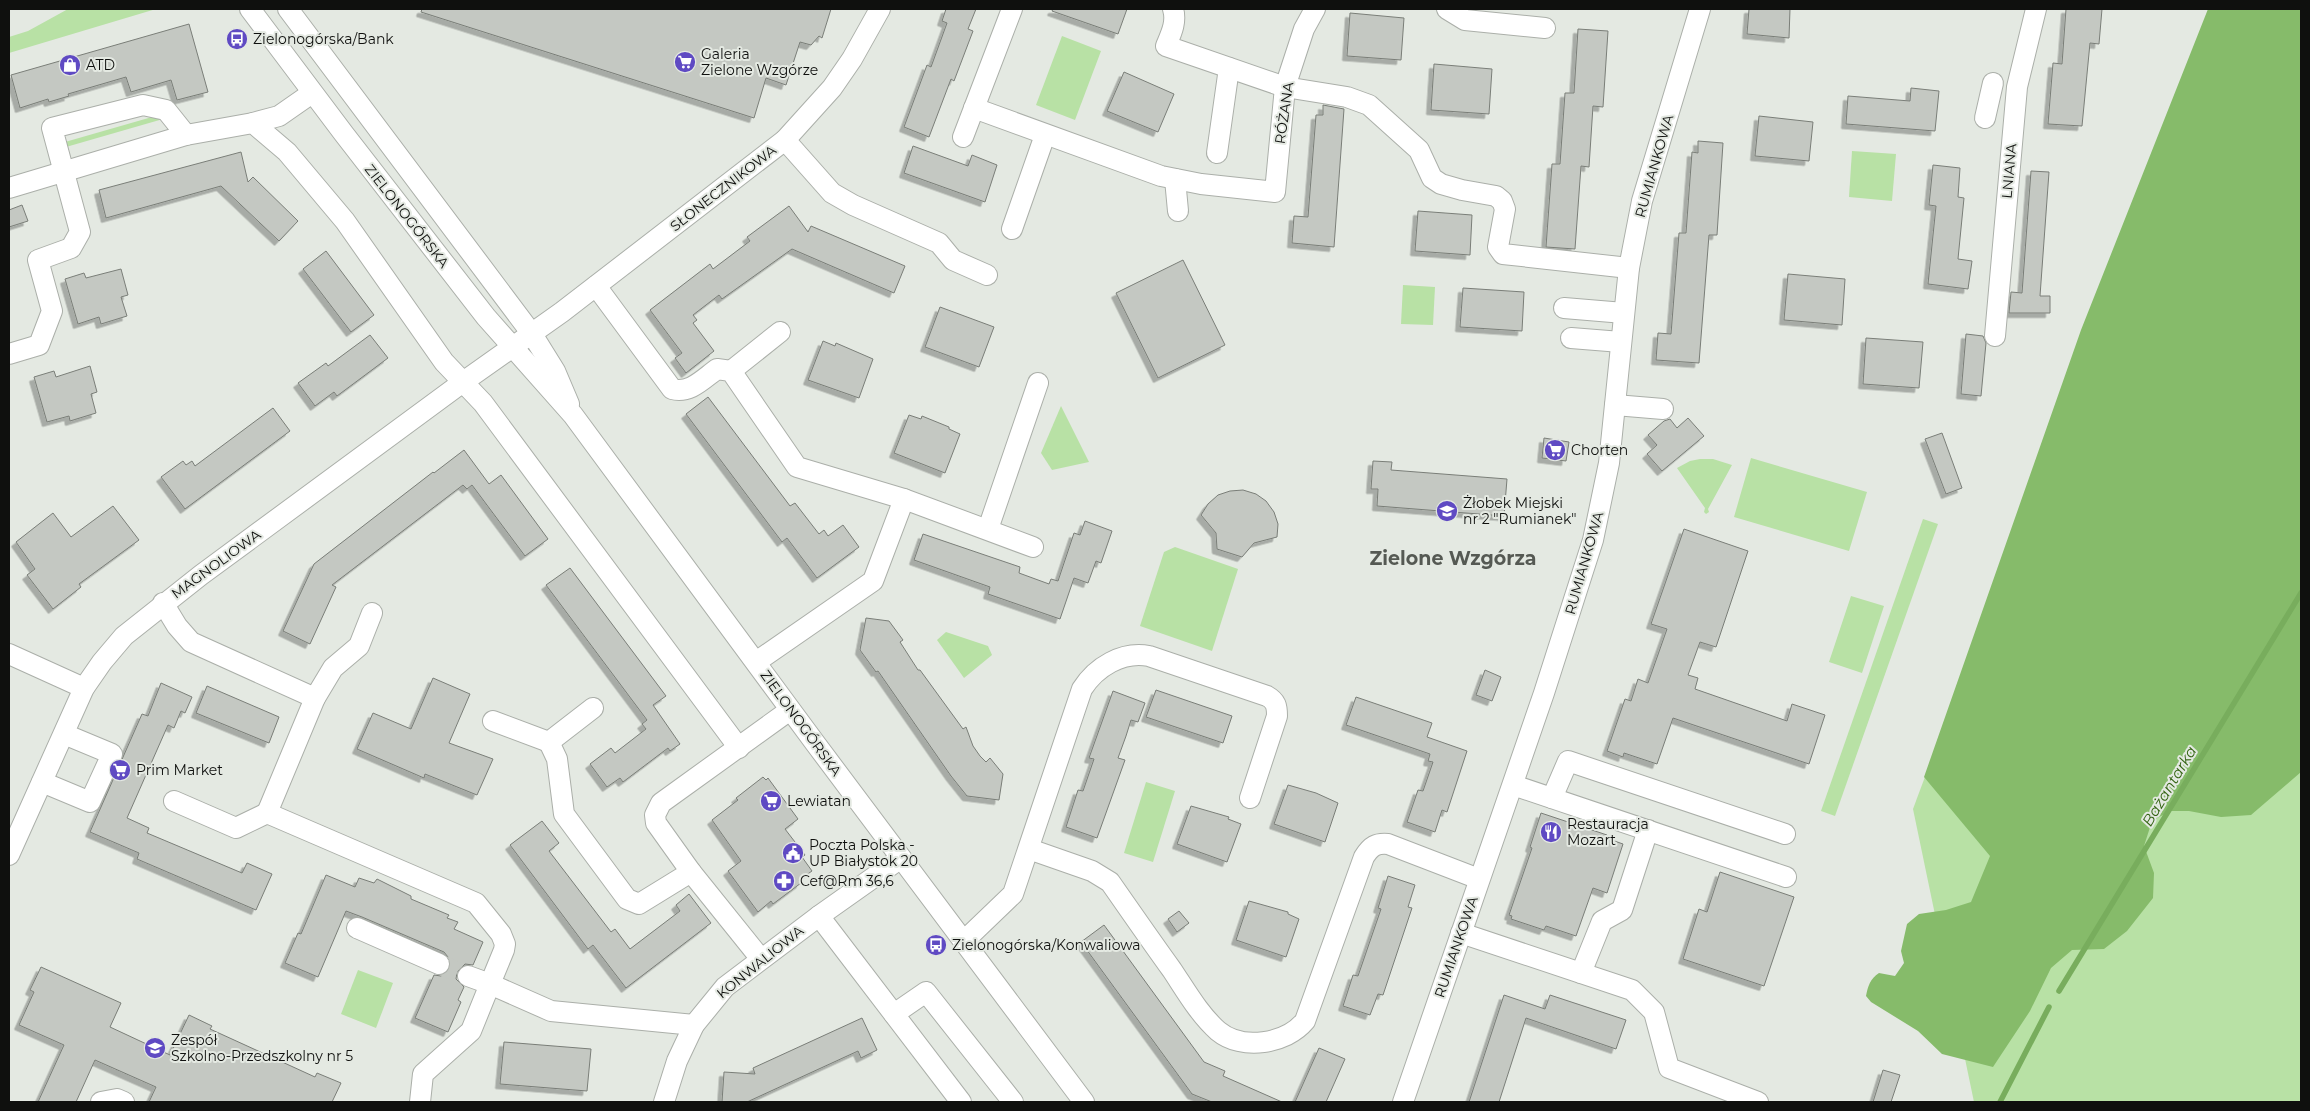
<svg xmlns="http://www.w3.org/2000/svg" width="2310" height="1111" viewBox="0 0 2310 1111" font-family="Montserrat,sans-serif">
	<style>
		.green { fill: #b8e1a5 }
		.forest { fill: #86bb6a }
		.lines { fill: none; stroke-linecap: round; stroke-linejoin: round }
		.stream { stroke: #78ad5d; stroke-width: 5.5 }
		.building { fill: #c4c8c2; stroke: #7a7e78; filter: url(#shadow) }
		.minor-tunnel { stroke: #c4c8c2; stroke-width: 20; stroke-dasharray: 20 10; stroke-linecap: butt }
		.minor-casing { stroke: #abafa9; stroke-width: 22 }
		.minor { stroke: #fff; stroke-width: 20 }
		.labels { text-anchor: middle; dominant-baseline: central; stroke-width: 4; stroke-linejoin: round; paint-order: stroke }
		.poi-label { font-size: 14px; fill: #0f100e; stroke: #e4e9e2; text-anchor: start }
		.street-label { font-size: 14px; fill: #0f100e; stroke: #e4e9e2 }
		.water-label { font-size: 15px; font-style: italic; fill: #356514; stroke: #e4e9e2 }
		.district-label { font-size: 19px; font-weight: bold; fill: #555953; stroke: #e4e9e2 }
	</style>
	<defs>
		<filter id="shadow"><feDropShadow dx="-4.5" dy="4.5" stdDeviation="0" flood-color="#0004"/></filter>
	</defs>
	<rect width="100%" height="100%" fill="#e4e9e2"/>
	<!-- green -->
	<g class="green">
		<polygon points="68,9 156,9 9,53 9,37 28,31"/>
		<polygon points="2211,9 2301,9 2301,1102 1974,1102 1913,809"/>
		<polygon points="1062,36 1101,51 1075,120 1036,105"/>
		<polygon points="159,115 163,119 66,147 65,142"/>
		<polygon points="1852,151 1896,154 1892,201 1849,197"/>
		<polygon points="1403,285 1435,287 1433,325 1401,324"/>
		<polygon points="1061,406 1089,462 1052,470 1041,453"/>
		<polygon points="1751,458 1867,492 1849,551 1734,517"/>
		<polygon points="1700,459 1713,459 1732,465 1708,509 1709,512 1706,514 1704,512 1705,508 1677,468 1690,461"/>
		<polygon points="1923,519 1938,524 1835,816 1821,811"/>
		<polygon points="1175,547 1238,569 1212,651 1140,626 1164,552"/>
		<polygon points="1851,596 1884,606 1862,673 1829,662"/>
		<polygon points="946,632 988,646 992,655 964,678 937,640"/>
		<polygon points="1146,782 1175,791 1153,862 1124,853"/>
		<polygon points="358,970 393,983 376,1028 341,1014"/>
	</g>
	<!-- forest -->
	<path class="forest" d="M2208,9H2301V772L2251,815L2221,817L2189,811H2170L2152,821L2144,846L2154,873L2153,898L2127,931L2104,949L2072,950L2051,968L2030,1011L1993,1067L1942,1054L1918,1031L1871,1002L1866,996C1868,986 1870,979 1879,973L1895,976L1904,963L1901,951L1907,924L1919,914L1946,910L1971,902L1990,856L1924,777L2081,330Z"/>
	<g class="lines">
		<!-- stream -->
		<g class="stream">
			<polyline points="2059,991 2301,593"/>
			<polyline points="2000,1102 2049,1007"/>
		</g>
	</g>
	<!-- building -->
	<g class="building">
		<polygon points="422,9 831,9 822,38 819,36 811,45 800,42 786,85 766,78 754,118 421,12"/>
		<polygon points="946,9 976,9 968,29 973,31 954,81 951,79 929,137 904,127 927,65 931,67 947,23 942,21"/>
		<polygon points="1053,9 1127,9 1118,34 1052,11"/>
		<polygon points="1749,9 1790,9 1789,38 1747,34"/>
		<polygon points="2066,9 2102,9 2099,44 2090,43 2082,126 2048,124 2053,63 2062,64"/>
		<polygon points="1350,13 1404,18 1401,60 1347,56"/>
		<polygon points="189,24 208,92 177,100 171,80 131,92 126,77 68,94 69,96 49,102 48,99 20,108 11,75"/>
		<polygon points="1578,29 1608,31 1603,107 1593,106 1589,167 1581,166 1575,249 1546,247 1552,164 1560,164 1565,93 1574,93"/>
		<polygon points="1434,64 1492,69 1489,114 1431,110"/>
		<polygon points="1124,72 1174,94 1158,132 1107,111"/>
		<polygon points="1911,88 1939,91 1935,131 1846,124 1848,96 1910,101"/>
		<polygon points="1323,105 1344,109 1334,247 1292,243 1294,216 1308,217 1316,115 1323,115"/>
		<polygon points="1759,116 1813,122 1809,161 1755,156"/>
		<polygon points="1698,141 1723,143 1717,235 1709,235 1699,363 1656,360 1658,333 1671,334 1679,233 1686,233 1692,152 1698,153"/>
		<polygon points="913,146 968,166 972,155 997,165 985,202 904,173"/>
		<polygon points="241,152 248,182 253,177 298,221 279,241 221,186 106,218 99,190"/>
		<polygon points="1933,165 1960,168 1958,197 1964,198 1958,259 1972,261 1968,289 1928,284 1936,206 1929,205"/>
		<polygon points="2031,171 2049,172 2040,296 2050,296 2050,313 2009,313 2011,292 2022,293"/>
		<polygon points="22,205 28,221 9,227 9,210"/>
		<polygon points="789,206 808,232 811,226 905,266 894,293 792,249 722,299 719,295 693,315 697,320 693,323 714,351 686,373 675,358 682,353 650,310 710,264 713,269 750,241 747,237"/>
		<polygon points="1418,211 1472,215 1470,255 1415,251"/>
		<polygon points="326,251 374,315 351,332 303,269"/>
		<polygon points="1183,260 1225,345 1158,378 1116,293"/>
		<polygon points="121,269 128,295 121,297 127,316 101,324 99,317 78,324 65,279 84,273 86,278"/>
		<polygon points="1788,274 1845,279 1842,325 1784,320"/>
		<polygon points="1463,288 1524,292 1522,331 1460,327"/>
		<polygon points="940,307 994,327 979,367 925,347"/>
		<polygon points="1966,334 1983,336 1986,343 1981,396 1961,394"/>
		<polygon points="370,335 388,358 337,396 334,392 315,406 298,383 326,363 328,366"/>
		<polygon points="1866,338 1923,342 1919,388 1863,384"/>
		<polygon points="823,341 835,346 836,343 873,359 859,398 808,380"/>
		<polygon points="90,366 97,392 91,394 96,413 70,421 69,416 47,422 34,377 54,371 56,377"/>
		<polygon points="708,397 790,506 795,503 819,534 824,530 828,536 843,525 859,547 817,578 787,538 782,542 686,414"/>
		<polygon points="273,408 290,431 185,509 161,477 183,461 186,465 192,461 195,466"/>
		<polygon points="909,415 921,419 922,416 949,427 949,429 960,434 945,473 894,453"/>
		<polygon points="1688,418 1704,436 1662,471 1647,454 1657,445 1648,435 1664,421 1670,419 1677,428"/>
		<polygon points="1942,433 1962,488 1946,494 1925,439"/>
		<polygon points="1544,438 1569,442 1566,461 1542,458"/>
		<polygon points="464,450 489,484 501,475 548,539 525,556 472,485 467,489 463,485 332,585 336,587 310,644 283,631 314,564 433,472 434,473"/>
		<polygon points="1373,461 1392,462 1391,470 1507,479 1504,516 1377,506 1378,489 1371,489"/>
		<polygon points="1243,490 1256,494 1266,501 1274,512 1278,524 1277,537 1254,543 1242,557 1217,549 1216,533 1201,515 1208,504 1218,495 1230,491"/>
		<polygon points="113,506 139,540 79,584 81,587 53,609 27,575 35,569 16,542 53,513 71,537"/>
		<polygon points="1085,521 1112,531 1101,563 1096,561 1088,583 1074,578 1060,619 988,594 990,587 914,560 923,534 1020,567 1019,573 1049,584 1051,579 1058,581 1074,533 1080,535"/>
		<polygon points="1684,529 1748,551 1716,647 1700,642 1688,675 1698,678 1695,689 1787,721 1792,704 1825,715 1809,764 1673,718 1657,764 1624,753 1623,757 1607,751 1625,699 1631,701 1638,679 1648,683 1667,629 1651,624"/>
		<polygon points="570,568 666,696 653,705 680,744 670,751 668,748 623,782 620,778 607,787 590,764 611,748 615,753 646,729 642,724 647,720 546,585"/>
		<polygon points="866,618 889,621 903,640 900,642 918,670 920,670 963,729 966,727 973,746 980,756 986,762 990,758 1003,774 999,800 967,796 951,776 878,671 876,672 860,650"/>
		<polygon points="1485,670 1501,677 1492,701 1476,695"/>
		<polygon points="433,678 470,694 449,743 493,759 477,795 425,774 424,778 357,749 373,713 411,729"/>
		<polygon points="161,683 192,697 185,713 181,711 174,728 168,725 127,818 149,828 147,833 242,873 247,863 272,874 256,910 137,859 139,853 90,832 142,714 148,716"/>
		<polygon points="207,686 279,717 269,743 196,713"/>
		<polygon points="1156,690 1232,716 1223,743 1146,717"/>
		<polygon points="1113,691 1145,703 1138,722 1131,720 1126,736 1118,758 1125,760 1097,838 1066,827 1078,790 1083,791 1094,759 1089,758"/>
		<polygon points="1356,697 1432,723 1427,737 1467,751 1447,812 1442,810 1435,832 1407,822 1418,790 1423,791 1433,762 1428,761 1430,754 1346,725"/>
		<polygon points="763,777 766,780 768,778 798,819 785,829 805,855 802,857 812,871 799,880 801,883 773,904 771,901 758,912 728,871 741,861 712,820 738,800 736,798"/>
		<polygon points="1288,785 1316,793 1338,803 1325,842 1274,824"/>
		<polygon points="1191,806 1229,817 1228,819 1241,824 1227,862 1177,844"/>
		<polygon points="1541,813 1607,835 1606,838 1623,844 1607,893 1593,888 1576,936 1546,926 1544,930 1511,919 1512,916 1509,915 1532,848 1530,847"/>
		<polygon points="542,821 559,843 549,851 611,932 615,929 630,949 680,911 676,905 689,894 711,923 626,988 593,945 588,949 510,845"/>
		<polygon points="1720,872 1794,897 1764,986 1683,959 1699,909 1707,912"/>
		<polygon points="326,875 355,887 359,878 374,883 377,879 411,896 411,899 449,915 447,918 458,922 454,929 483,942 473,965 465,964 457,972 456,979 464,987 458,1000 461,1002 448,1032 415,1018 434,975 441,976 450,969 451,962 448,957 444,952 362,917 346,911 318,977 285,963 298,933 301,934"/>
		<polygon points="1388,876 1415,885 1408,907 1412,908 1383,995 1378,994 1370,1015 1343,1006 1353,975 1358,976 1381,909 1378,908"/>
		<polygon points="1249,901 1288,912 1288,914 1299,919 1286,957 1236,940"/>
		<polygon points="1179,911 1189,923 1177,932 1168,919"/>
		<polygon points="1104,925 1204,1062 1225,1071 1223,1076 1282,1102 1212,1102 1192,1094 1081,942"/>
		<polygon points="41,967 121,1003 110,1027 170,1055 189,1015 212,1026 210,1029 315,1077 317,1073 341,1083 332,1102 149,1102 156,1087 95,1060 76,1102 38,1102 64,1045 19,1025 34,992 30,990"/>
		<polygon points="1504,995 1545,1009 1550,995 1626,1020 1616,1049 1526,1018 1499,1102 1469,1102"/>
		<polygon points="862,1018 877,1050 861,1058 858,1051 747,1102 722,1102 724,1072 755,1074 753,1068"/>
		<polygon points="504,1042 591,1049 587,1091 500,1084"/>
		<polygon points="1319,1048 1345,1059 1326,1102 1295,1102"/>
		<polygon points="1883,1070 1900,1075 1891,1102 1873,1102"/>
	</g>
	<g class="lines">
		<!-- minor-tunnel -->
		<polyline class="minor-tunnel" points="439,964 468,976"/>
		<!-- minor casing -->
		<g class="minor-casing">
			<g id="minor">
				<polyline points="250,9 344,134 486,317 573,415 815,743 1084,1102"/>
				<polyline points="288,9 532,334 555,371 569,404"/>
				<path d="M1173,9C1177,22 1171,34 1166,46L1285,87L1347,97L1369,105L1419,150L1432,178L1441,184L1462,190L1496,196L1502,201L1505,209L1498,247L1503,254L1629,268"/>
				<polyline points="1447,9 1465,20 1545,28"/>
				<polyline points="974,108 1161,176 1201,184 1275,192 1285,87 1304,29 1315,9"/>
				<polyline points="1985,118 1993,83"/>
				<polyline points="253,123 279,116 312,93"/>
				<polyline points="963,137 1012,9"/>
				<polyline points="785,140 832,193 853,205 939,243 953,260 987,275"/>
				<polyline points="1217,153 1229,68"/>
				<polyline points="1175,179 1178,211"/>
				<polyline points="9,188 186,135 253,123 287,152 345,221 444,362 483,403 739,748"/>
				<polyline points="1012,229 1045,135"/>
				<path d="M596,286L672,389C690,394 703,379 717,369L731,371L797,467L904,499"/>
				<polyline points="1564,308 1624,313"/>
				<polyline points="1995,336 2017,87 2036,9"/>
				<polyline points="1571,338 1621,342"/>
				<polyline points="9,354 39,345 52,311 38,260 71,248 80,232 52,128 143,105 166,110 186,135"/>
				<polyline points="731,371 780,332"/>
				<polyline points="1615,405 1663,409"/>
				<polyline points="988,529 1038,383"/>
				<polyline points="163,603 177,626 191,642 315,698 333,668 359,646 372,613"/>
				<polyline points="9,654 84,688"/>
				<polyline points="756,662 873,581 904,499 1033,547"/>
				<polyline points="493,721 549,742 593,708"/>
				<polyline points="549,742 557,759 564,814 627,899 639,904 691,872 656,823 655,815 661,803 790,710"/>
				<polyline points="42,782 90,802 112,754 64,734"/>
				<polyline points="1513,785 1786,877"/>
				<polyline points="1552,798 1568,761 1785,834"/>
				<polyline points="174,801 236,828 267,813 476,903 501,934 505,944 504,950 490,984 468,976"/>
				<polyline points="267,813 315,698"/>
				<path d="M1029,849L1092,871L1110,882C1131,912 1151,941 1172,970C1186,991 1199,1014 1218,1031C1242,1051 1286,1044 1305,1021L1364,857C1371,846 1376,843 1388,844L1479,879"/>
				<polyline points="9,855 84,688 102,662 124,636 201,575 463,382 562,312 785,140 832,88 852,59 880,9"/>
				<polyline points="691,872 761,959"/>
				<polyline points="819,916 961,1102"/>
				<polyline points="357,928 439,964"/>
				<polyline points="1461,933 1632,990 1654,1012 1669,1068 1758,1102"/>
				<path d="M964,941L1013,894L1082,689C1096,667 1122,651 1149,656L1267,696C1276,701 1277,706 1277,716L1250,798"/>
				<polyline points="1581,973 1602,921 1622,910 1648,830"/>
				<polyline points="894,1014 926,992 1013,1102"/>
				<polyline points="101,1102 117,1099 124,1102"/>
				<polyline points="420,1102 423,1074 471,1031 490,984 551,1011 694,1025"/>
				<polyline points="664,1102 677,1061 694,1025 725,987 819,916 901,858"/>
				<polyline points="1403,1102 1544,693 1593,540 1609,463 1629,268 1642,201 1700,9"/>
			</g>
		</g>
		<!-- minor -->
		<use href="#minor" class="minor"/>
	</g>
	<!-- icons -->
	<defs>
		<g id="bus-disc" transform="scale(1.125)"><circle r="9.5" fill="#5f4ac3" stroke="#e4e9e2"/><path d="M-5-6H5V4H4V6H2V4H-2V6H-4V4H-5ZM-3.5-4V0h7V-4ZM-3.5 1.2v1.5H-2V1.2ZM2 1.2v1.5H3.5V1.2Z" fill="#fff"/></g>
		<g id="supermarket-disc" transform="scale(1.125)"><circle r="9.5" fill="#5f4ac3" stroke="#e4e9e2"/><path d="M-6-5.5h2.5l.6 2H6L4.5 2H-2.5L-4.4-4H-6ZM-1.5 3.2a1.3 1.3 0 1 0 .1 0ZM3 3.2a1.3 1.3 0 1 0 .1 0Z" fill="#fff"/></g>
		<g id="shop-disc" transform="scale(1.125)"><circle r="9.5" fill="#5f4ac3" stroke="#e4e9e2"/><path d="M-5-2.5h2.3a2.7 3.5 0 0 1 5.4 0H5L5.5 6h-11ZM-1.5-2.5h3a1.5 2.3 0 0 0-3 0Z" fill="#fff"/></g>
		<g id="school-disc" transform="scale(1.125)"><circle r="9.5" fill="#5f4ac3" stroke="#e4e9e2"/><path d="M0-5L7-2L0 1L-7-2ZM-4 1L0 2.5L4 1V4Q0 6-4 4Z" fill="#fff"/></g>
		<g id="restaurant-disc" transform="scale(1.125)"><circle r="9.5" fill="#5f4ac3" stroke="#e4e9e2"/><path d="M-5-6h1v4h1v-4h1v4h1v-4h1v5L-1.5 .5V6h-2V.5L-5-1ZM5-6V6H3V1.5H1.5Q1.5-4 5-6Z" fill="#fff"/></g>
		<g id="civic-disc" transform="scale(1.125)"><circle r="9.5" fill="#5f4ac3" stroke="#e4e9e2"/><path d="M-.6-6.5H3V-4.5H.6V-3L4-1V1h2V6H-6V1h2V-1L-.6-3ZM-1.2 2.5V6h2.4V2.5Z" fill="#fff"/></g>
		<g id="pharmacy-disc" transform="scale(1.125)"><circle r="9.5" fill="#5f4ac3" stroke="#e4e9e2"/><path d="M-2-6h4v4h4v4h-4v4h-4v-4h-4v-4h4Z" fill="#fff"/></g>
	</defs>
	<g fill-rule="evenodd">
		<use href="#bus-disc" x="237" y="39"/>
		<use href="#supermarket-disc" x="685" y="62"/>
		<use href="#shop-disc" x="70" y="65"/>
		<use href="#supermarket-disc" x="1555" y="450"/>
		<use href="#school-disc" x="1447" y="511"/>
		<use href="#supermarket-disc" x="120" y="770"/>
		<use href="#supermarket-disc" x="771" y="801"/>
		<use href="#restaurant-disc" x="1551" y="832"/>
		<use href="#civic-disc" x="793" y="853"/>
		<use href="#pharmacy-disc" x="784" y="881"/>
		<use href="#bus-disc" x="936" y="945"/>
		<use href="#school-disc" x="155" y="1048"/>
	</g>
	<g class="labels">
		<!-- poi labels -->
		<g class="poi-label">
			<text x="253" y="39">Zielonogórska/Bank</text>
			<text x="701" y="54">Galeria<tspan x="701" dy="16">Zielone Wzgórze</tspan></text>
			<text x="86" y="65">ATD</text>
			<text x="1571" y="450">Chorten</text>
			<text x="1463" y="503">Żłobek Miejski<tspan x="1463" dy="16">nr 2 "Rumianek"</tspan></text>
			<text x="136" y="770">Prim Market</text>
			<text x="787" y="801">Lewiatan</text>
			<text x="1567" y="824">Restauracja<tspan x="1567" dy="16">Mozart</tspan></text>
			<text x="809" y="845">Poczta Polska -<tspan x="809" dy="16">UP Białystok 20</tspan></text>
			<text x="800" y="881">Cef@Rm 36,6</text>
			<text x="952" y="945">Zielonogórska/Konwaliowa</text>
			<text x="171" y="1040">Zespół<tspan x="171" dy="16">Szkolno-Przedszkolny nr 5</tspan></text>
		</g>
		<!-- street labels -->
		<g class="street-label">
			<text transform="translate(1284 113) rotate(-82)">RÓŻANA</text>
			<text transform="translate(1654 166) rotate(-74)">RUMIANKOWA</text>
			<text transform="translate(2009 171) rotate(-85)">LNIANA</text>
			<text transform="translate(723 188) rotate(-38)">SŁONECZNIKOWA</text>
			<text transform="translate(407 216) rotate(52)">ZIELONOGÓRSKA</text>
			<text transform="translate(1584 563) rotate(-74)">RUMIANKOWA</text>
			<text transform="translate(216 564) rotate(-36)">MAGNOLIOWA</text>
			<text transform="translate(801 723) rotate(54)">ZIELONOGÓRSKA</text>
			<text transform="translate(1456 947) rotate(-71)">RUMIANKOWA</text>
			<text transform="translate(760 962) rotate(-39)">KONWALIOWA</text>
		</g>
		<!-- water labels -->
		<g class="water-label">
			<text transform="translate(2169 786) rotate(-59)">Bażantarka</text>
		</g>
		<!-- district labels -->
		<g class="district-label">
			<text x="1453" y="558">Zielone Wzgórza</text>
		</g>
	</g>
	<!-- border -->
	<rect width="2310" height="1111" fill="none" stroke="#0f100e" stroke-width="20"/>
</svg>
